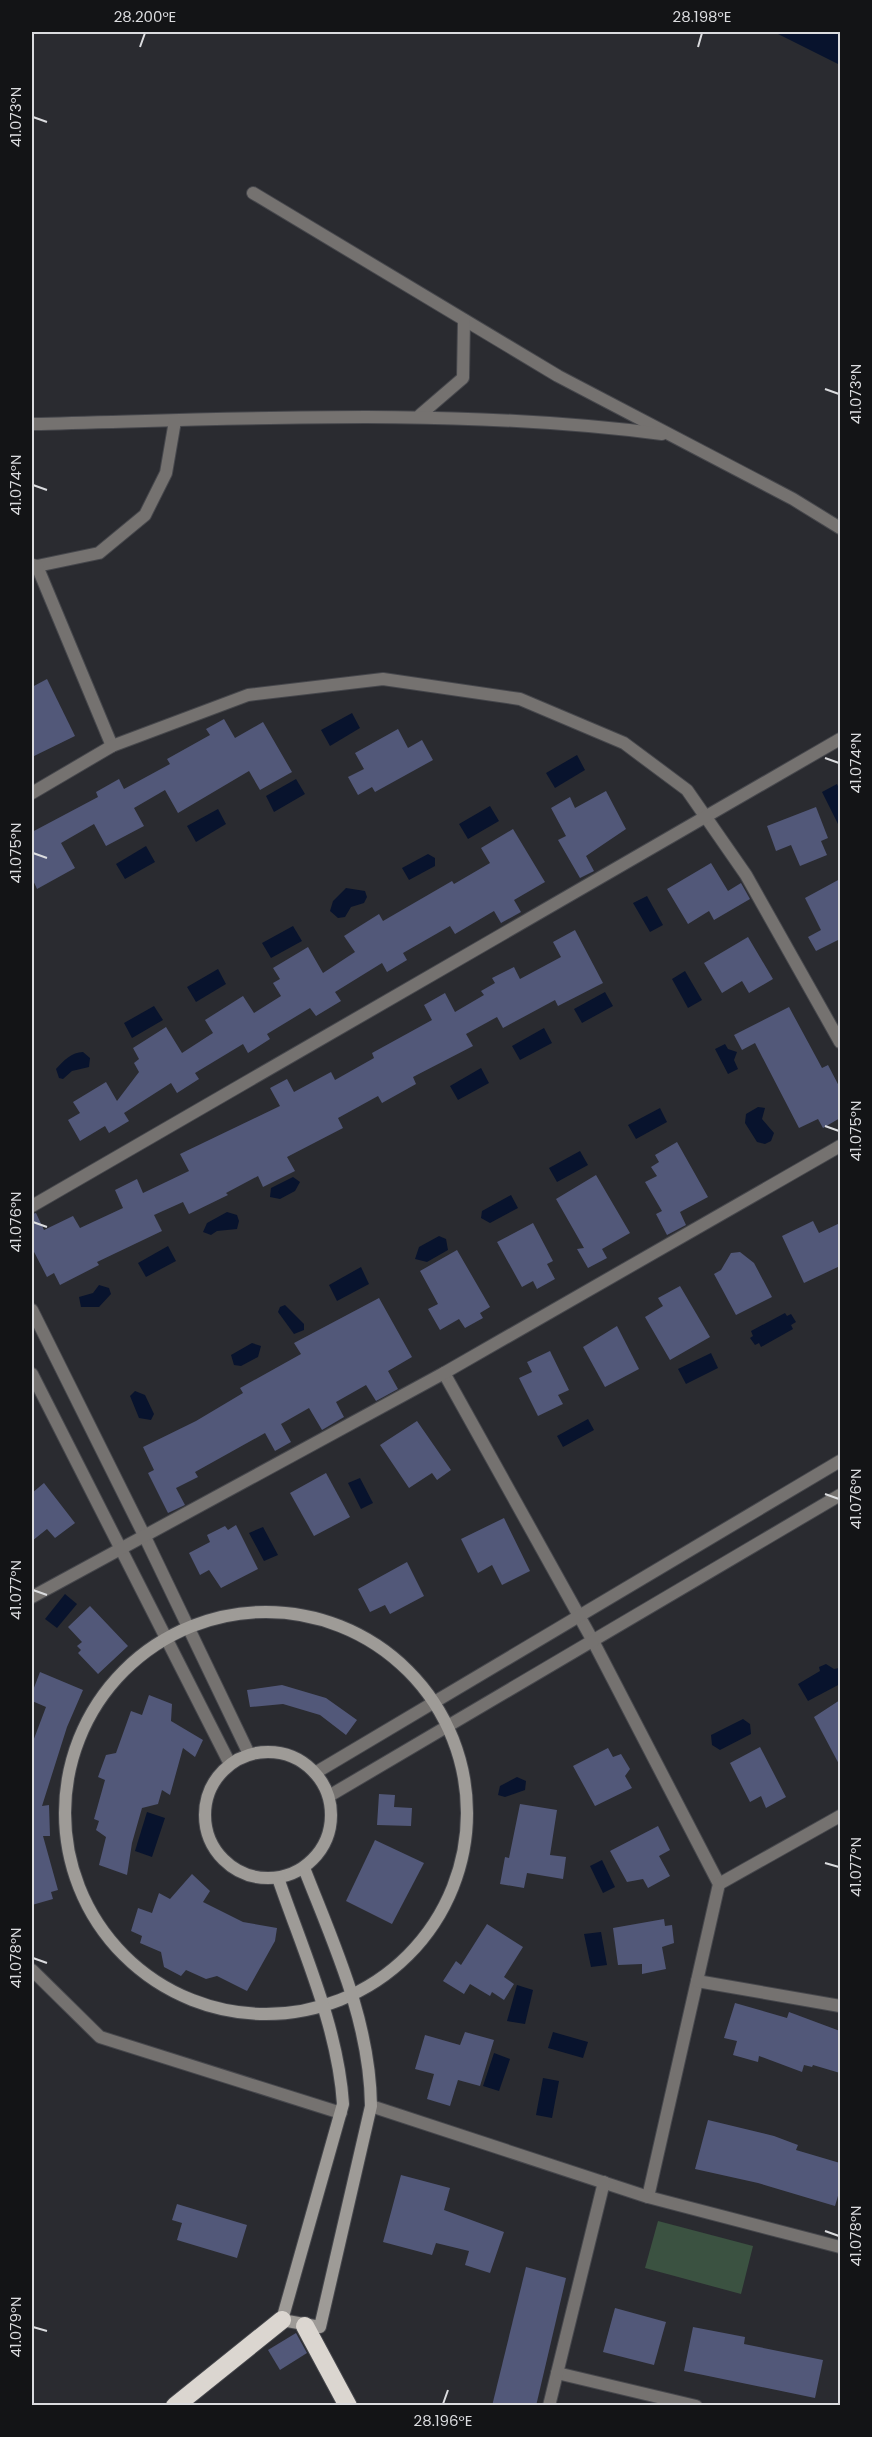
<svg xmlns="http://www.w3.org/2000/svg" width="872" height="2437" viewBox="0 0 872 2437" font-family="Poppins,sans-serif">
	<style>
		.green { fill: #3b5241 }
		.water { fill: #08132d }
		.building { fill: #525879 }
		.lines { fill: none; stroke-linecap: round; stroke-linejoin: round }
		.street-casing { stroke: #46474c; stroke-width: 14 }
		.secondary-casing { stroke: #46474c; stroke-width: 14 }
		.highway-casing { stroke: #46474c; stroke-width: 20 }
		.street { stroke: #757270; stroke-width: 12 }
		.secondary { stroke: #9e9b97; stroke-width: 12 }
		.highway { stroke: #dbd6d0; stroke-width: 18 }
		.ticks { fill: none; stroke: #dbdcdf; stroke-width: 2 }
		.neatline { fill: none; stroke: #dbdcdf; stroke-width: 2 }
		.ticks-label { font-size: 15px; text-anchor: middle; fill: #dbdcdf }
	</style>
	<rect width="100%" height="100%" fill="#2a2b30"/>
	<!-- green -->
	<polygon class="green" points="658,2221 753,2246 741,2294 645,2268"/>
	<!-- water -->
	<g class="water">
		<polygon points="774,32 840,32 840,65"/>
		<polygon points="352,713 360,728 330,746 321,730"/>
		<polygon points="577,755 585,770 555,788 546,773"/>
		<polygon points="296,779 305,794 274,812 266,796"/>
		<polygon points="837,784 840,791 840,823 838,824 822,792"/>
		<polygon points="490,806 499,821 468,839 459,824"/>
		<polygon points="218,809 226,824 196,842 187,826"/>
		<polygon points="146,846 155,862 125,879 116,864"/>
		<polygon points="428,854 435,858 435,866 409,880 402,868"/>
		<polygon points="346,888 365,891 367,897 364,903 351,907 345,917 338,918 330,911 333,901"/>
		<polygon points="647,896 663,925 650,932 633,903"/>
		<polygon points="293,926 302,941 271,958 262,943"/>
		<polygon points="218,969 226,984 196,1002 187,987"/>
		<polygon points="685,971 702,1000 688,1008 672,979"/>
		<polygon points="605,992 613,1006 582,1023 574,1009"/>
		<polygon points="154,1006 163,1020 132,1038 124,1023"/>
		<polygon points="544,1028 552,1043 520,1060 512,1046"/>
		<polygon points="725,1044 728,1049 737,1052 734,1060 738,1069 728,1074 715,1049"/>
		<path d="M83,1052L90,1058L89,1067L72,1071L63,1079L59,1078L56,1069C63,1061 72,1052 83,1052Z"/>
		<polygon points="481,1068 489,1083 458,1100 450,1086"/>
		<polygon points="758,1107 765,1108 762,1119 774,1133 771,1141 765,1144 757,1142 745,1123 746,1114"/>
		<polygon points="660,1108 667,1122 636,1139 628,1125"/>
		<polygon points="580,1151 588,1165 557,1182 549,1168"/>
		<polygon points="293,1177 300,1182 295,1191 280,1199 270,1197 271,1188"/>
		<polygon points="511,1195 518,1208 490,1223 481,1218 482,1211"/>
		<polygon points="227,1212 237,1215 239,1221 237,1229 217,1231 211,1235 203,1232 207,1223"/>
		<polygon points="439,1236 446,1239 448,1250 427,1262 415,1259 419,1247"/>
		<polygon points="168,1246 176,1261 146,1277 138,1263"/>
		<polygon points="361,1267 369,1284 337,1301 329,1285"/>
		<polygon points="99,1285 109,1288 111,1294 99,1307 81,1307 79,1297 93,1293"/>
		<polygon points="285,1305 304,1324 304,1330 294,1334 278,1312 280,1307"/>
		<polygon points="785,1313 787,1316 791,1314 796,1322 791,1325 793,1329 761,1347 759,1343 755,1345 750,1338 753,1336 751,1331"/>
		<polygon points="252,1343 261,1346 258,1357 241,1366 234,1365 231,1355"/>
		<polygon points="711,1353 718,1368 686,1384 678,1369"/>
		<polygon points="135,1391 145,1395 154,1414 151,1420 139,1418 130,1396"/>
		<polygon points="588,1419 594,1430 563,1447 557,1436"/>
		<polygon points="360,1478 373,1503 361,1509 348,1483"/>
		<polygon points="263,1527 278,1555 264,1561 249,1533"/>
		<polygon points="65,1594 77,1604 57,1628 45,1619"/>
		<polygon points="826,1664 834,1669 839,1668 840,1684 808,1701 798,1684 820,1671 819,1667"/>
		<polygon points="743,1719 750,1724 751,1734 720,1750 712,1745 711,1735"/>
		<polygon points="517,1777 526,1781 525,1790 505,1797 498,1795 500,1786"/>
		<polygon points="147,1812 165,1818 152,1857 135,1851"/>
		<polygon points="602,1860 615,1887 603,1893 590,1866"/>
		<polygon points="601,1932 607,1965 591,1967 584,1934"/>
		<polygon points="517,1985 533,1990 525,2024 507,2021"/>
		<polygon points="553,2032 588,2042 583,2058 548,2048"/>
		<polygon points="494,2053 510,2059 499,2091 483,2086"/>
		<polygon points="543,2078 559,2081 552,2118 536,2115"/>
	</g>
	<!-- building -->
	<g class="building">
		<polygon points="47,679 75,736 32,757 32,687"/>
		<polygon points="224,719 235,738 263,722 292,772 260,790 249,771 178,813 165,790 134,808 144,826 106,846 94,824 61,843 75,868 37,889 32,878 32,832 98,797 96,792 119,779 124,789 170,764 167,759 210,735 206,729"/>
		<polygon points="398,729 408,748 422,740 433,760 375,792 372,787 358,795 348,777 364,769 355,753"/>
		<polygon points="606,791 626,829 586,856 594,871 580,878 558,840 566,836 551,808 570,797 575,808"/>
		<polygon points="816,807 828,838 821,841 827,855 800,866 791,845 776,851 767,826"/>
		<polygon points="513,829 545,882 514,900 521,912 501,923 494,911 455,934 450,926 403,953 407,960 387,972 382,963 335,992 341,1001 316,1016 310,1008 267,1034 270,1039 248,1053 243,1044 195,1073 199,1079 177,1093 171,1083 124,1113 129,1121 109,1133 105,1126 80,1141 68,1120 80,1113 73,1102 106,1082 117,1101 139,1072 134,1063 139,1059 133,1048 166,1027 182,1053 213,1033 205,1020 243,996 254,1013 281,996 273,983 280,979 273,968 308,947 323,973 355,952 344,936 379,914 383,921 452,881 454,884 490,863 481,848"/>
		<polygon points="711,863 728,891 741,883 750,899 714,920 709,911 688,924 667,889"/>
		<polygon points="840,879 840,939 816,951 808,937 821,930 805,898"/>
		<polygon points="575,930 603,983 558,1006 555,1000 503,1028 497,1017 466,1034 473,1046 413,1077 416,1084 382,1103 378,1096 338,1118 343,1128 287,1157 295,1171 263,1187 258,1176 226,1193 228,1195 189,1214 183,1202 154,1215 162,1231 97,1262 99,1265 60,1285 54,1273 47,1277 32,1248 32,1214 36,1213 44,1230 73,1216 80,1228 123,1208 115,1190 137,1179 143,1193 189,1171 180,1154 280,1106 270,1088 287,1079 294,1092 331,1072 335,1080 374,1058 372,1053 432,1020 424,1005 445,993 455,1012 484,995 481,991 495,983 492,978 514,967 520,979 561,957 553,942"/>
		<polygon points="748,937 773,979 749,993 742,981 722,993 704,963"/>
		<polygon points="789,1007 822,1068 828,1065 840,1088 840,1118 823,1128 818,1119 799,1128 755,1043 742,1050 734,1035"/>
		<polygon points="677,1142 708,1197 680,1212 686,1225 667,1235 656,1214 662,1211 645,1182 657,1176 651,1167 659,1162 655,1155"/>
		<polygon points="596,1175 630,1233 602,1249 607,1258 588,1268 577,1249 584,1248 556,1199"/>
		<polygon points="813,1221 819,1233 840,1223 840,1266 804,1283 782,1236"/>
		<polygon points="533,1223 553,1261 547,1264 555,1279 537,1289 533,1281 522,1287 497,1242"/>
		<polygon points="457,1250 490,1307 480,1313 483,1318 465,1328 459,1319 440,1330 428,1309 438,1304 420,1271"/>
		<polygon points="740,1252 754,1263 772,1297 736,1315 714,1274 721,1270 731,1253"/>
		<polygon points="680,1286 710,1337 670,1360 645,1317 663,1306 658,1298"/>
		<polygon points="379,1298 412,1357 388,1371 398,1389 376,1401 366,1385 336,1402 344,1417 322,1430 309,1408 281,1424 291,1442 275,1451 265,1433 195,1472 198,1477 176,1488 185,1505 168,1513 148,1473 154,1470 143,1447 196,1421 243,1393 240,1388 301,1354 294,1343"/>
		<polygon points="617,1326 639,1369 605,1387 583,1347"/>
		<polygon points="550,1351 569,1390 558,1395 563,1404 538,1416 519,1378 532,1372 527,1362"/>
		<polygon points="417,1421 451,1470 437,1480 432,1473 409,1488 380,1445"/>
		<polygon points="326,1473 350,1517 314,1536 290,1493"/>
		<polygon points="44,1483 75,1523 55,1538 47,1529 32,1541 32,1493"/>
		<polygon points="504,1518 530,1571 502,1585 492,1565 478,1573 461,1539"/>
		<polygon points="236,1525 258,1569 221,1588 209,1570 200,1575 189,1553 210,1542 207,1535 225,1526 228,1530"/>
		<polygon points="407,1562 424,1596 390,1614 385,1605 370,1612 358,1589"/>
		<polygon points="90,1606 128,1646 98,1674 78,1653 81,1650 77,1646 82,1642 68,1627"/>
		<polygon points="40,1672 83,1690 67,1727 42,1806 49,1805 50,1836 43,1836 58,1890 51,1892 53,1899 32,1905 32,1744 46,1707 32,1701 32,1693"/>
		<polygon points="282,1685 326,1698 357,1720 346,1735 320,1715 283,1704 250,1707 247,1690"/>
		<polygon points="149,1695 172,1704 171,1721 203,1740 195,1757 183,1748 170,1795 162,1790 158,1804 142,1808 132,1843 127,1875 99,1865 106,1837 96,1830 99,1821 94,1819 105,1780 98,1777 106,1755 116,1753 131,1711 142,1715"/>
		<polygon points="840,1700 840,1766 814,1717"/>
		<polygon points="760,1747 786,1797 766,1808 761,1796 750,1802 730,1763"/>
		<polygon points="608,1748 613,1757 621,1754 630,1769 625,1776 632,1788 595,1806 573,1766"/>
		<polygon points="379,1794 395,1795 394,1807 412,1808 411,1826 377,1825"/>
		<polygon points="520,1804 557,1810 550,1855 566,1857 563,1879 527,1873 524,1888 500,1884 505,1857 509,1858"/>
		<polygon points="658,1826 670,1850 659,1856 670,1876 648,1888 643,1879 627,1882 610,1851"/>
		<polygon points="375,1840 424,1863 392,1924 346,1901"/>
		<polygon points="192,1874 210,1891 203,1902 243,1922 277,1928 275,1941 247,1991 217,1976 206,1979 186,1970 181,1976 164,1967 161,1952 140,1943 142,1936 131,1931 138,1908 152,1913 159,1893 170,1899"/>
		<polygon points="664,1919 665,1926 672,1925 674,1943 662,1947 666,1969 642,1974 642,1964 618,1965 613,1928"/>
		<polygon points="487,1924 523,1947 504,1977 514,1984 504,2000 492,1992 490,1996 470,1984 464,1994 443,1981 456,1961 461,1965"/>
		<polygon points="735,2003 787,2018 789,2012 840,2031 840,2073 813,2065 812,2067 804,2065 802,2072 759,2056 758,2062 733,2055 737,2041 724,2038"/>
		<polygon points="465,2032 494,2040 480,2086 458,2080 450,2106 427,2099 434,2074 415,2069 425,2035 460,2045"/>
		<polygon points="708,2120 774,2136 798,2145 796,2150 840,2163 840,2189 835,2206 758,2183 695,2169"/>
		<polygon points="401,2175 450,2188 444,2210 504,2232 490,2273 465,2265 469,2251 436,2243 432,2255 383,2242"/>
		<polygon points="177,2204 247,2225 237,2258 177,2240 182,2223 172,2220"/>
		<polygon points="526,2267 566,2278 536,2406 492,2406"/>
		<polygon points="615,2308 666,2322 654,2365 603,2352"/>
		<polygon points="693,2327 745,2337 744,2344 823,2360 815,2398 684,2371"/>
		<polygon points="296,2333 307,2353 280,2370 268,2350"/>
	</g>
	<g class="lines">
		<!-- street casing -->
		<g class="street-casing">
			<g id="street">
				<polyline points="253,193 558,376 793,499 840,528"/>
				<polyline points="420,415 463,378 464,320"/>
				<path d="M32,424C242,419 453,407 662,434"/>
				<polyline points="32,565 37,566 99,553 145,515 166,473 175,421"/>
				<polyline points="37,566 112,746"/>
				<polyline points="32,793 112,746 248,695 383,679 520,699 624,743 687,790 746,875 840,1042"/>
				<polyline points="32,1206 840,739"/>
				<polyline points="32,1310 144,1535 249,1754"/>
				<polyline points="444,1373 593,1641 719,1884 648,2197"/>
				<polyline points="32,1374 230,1764"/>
				<polyline points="32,1597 444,1373 840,1146"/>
				<polyline points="315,1773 840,1461"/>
				<polyline points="329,1796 840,1495"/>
				<polyline points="719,1884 840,1816"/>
				<polyline points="32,1970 100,2037 341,2113"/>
				<polyline points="697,1981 840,2006"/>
				<polyline points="371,2106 648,2197 840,2247"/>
				<polyline points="557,2373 696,2406"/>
				<polyline points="549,2406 604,2182"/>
			</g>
		</g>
		<!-- secondary casing -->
		<g class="secondary-casing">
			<g id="secondary">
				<circle cx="266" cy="1813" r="201"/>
				<circle cx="268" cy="1815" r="63"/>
				<path d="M278,1878C303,1951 338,2027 343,2104L282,2320L320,2327L371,2106C370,2021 334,1945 304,1868"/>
			</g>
		</g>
		<!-- highway casing -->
		<g class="highway-casing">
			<g id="highway">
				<polyline points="305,2326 348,2406"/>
				<polyline points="175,2406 282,2320"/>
			</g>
		</g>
		<!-- street -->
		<use href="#street" class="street"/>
		<!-- secondary -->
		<use href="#secondary" class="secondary"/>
		<!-- highway -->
		<use href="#highway" class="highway"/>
	</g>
	<!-- ticks -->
	<path class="ticks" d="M140,47L145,33M698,47L702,33M33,117L47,122M825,389L839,394M33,485L47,490M825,758L839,763M33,853L47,858M825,1126L839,1131M33,1222L47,1227M825,1494L839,1499M33,1590L47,1595M825,1863L839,1867M33,1958L47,1963M825,2231L839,2236M33,2327L47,2331M443,2404L448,2390"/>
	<!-- border -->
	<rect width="872" height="2437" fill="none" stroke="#131416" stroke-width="66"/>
	<rect x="33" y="33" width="806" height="2371" class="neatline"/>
	<g class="ticks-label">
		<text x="145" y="22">28.200°E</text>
		<text x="702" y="22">28.198°E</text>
		<text transform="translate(16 117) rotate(-90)" y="5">41.073°N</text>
		<text transform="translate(856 394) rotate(-90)" y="5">41.073°N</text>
		<text transform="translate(16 485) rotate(-90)" y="5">41.074°N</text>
		<text transform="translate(856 763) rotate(-90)" y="5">41.074°N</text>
		<text transform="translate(16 853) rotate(-90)" y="5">41.075°N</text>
		<text transform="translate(856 1131) rotate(-90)" y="5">41.075°N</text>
		<text transform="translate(16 1222) rotate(-90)" y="5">41.076°N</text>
		<text transform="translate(856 1499) rotate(-90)" y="5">41.076°N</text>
		<text transform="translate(16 1590) rotate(-90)" y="5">41.077°N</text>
		<text transform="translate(856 1867) rotate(-90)" y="5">41.077°N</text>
		<text transform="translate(16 1958) rotate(-90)" y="5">41.078°N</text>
		<text transform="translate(856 2236) rotate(-90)" y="5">41.078°N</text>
		<text transform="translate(16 2327) rotate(-90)" y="5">41.079°N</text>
		<text x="443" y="2426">28.196°E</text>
	</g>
</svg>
